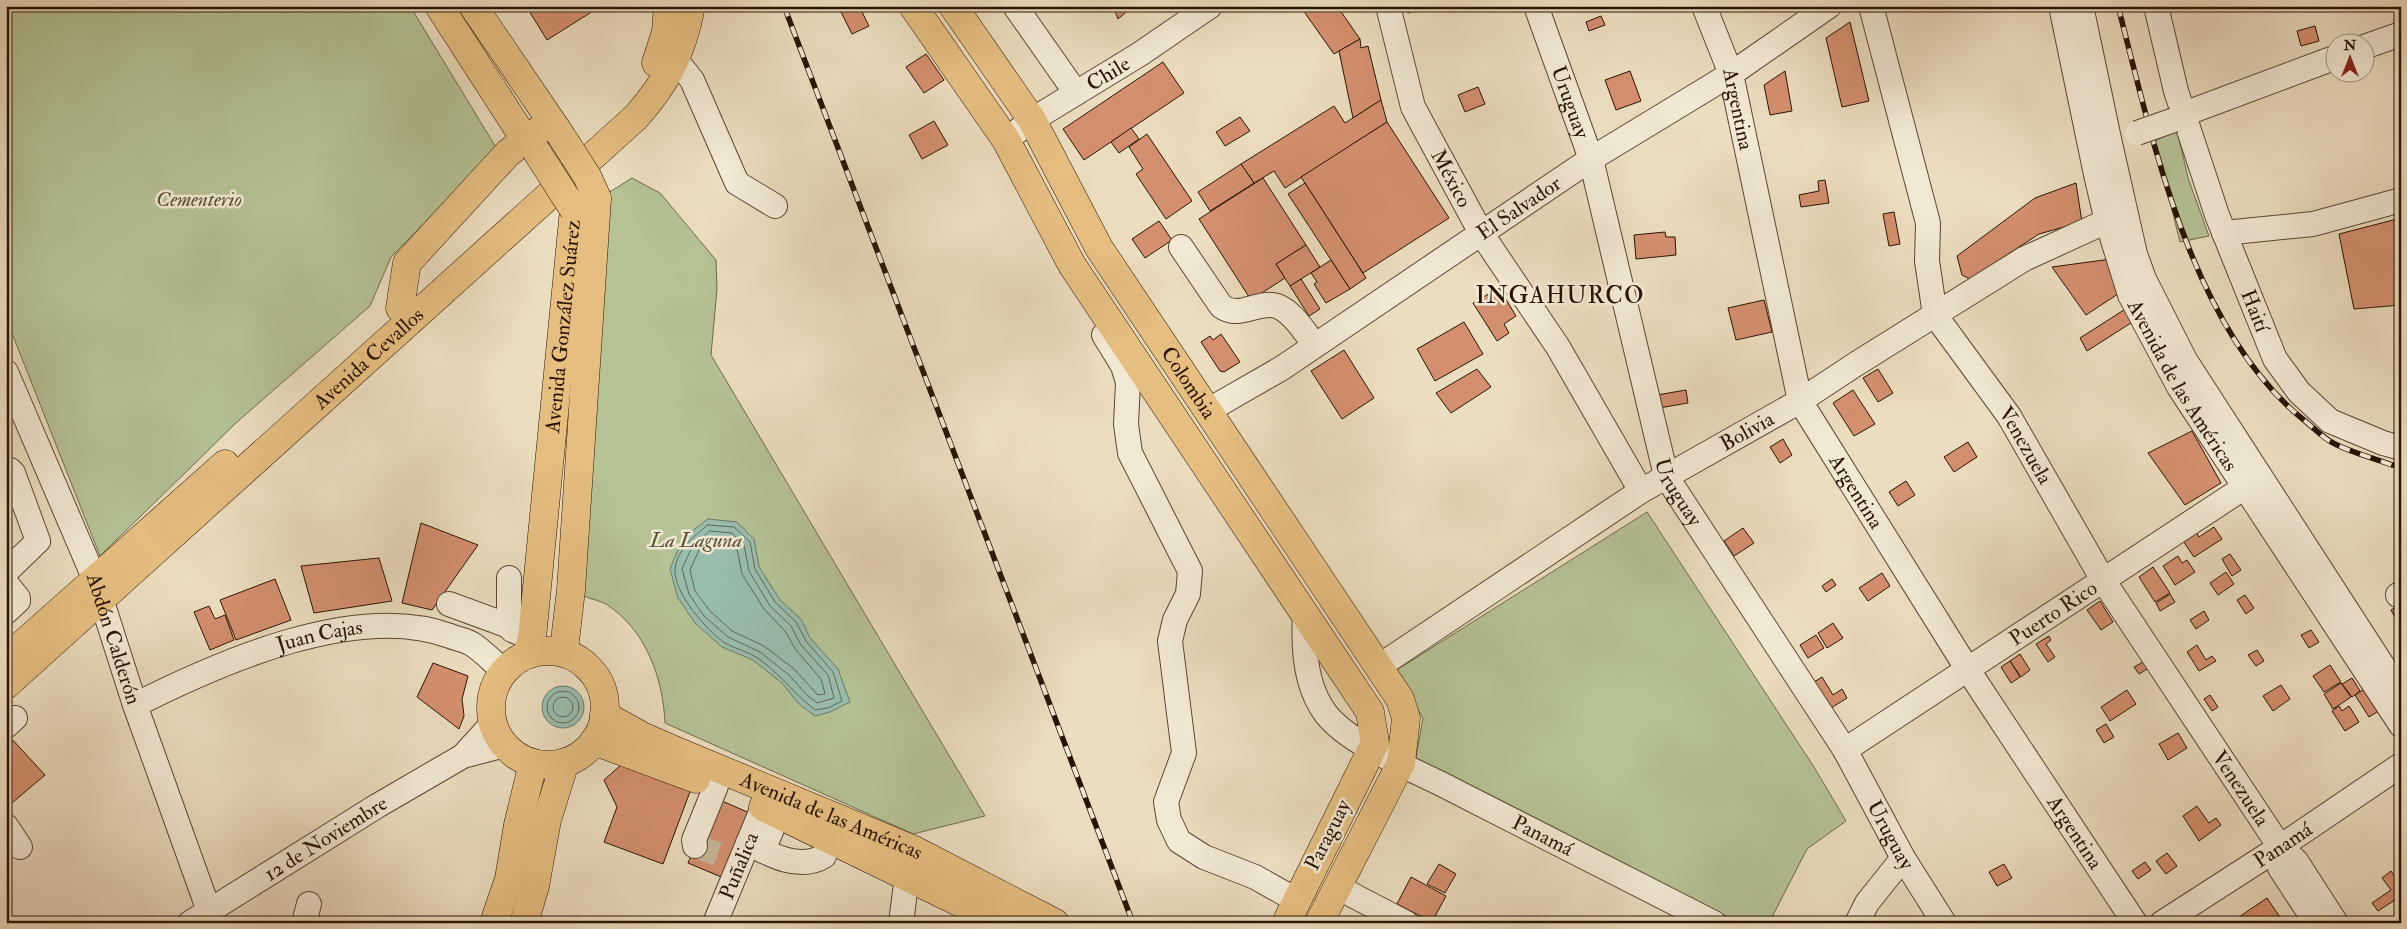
<svg xmlns="http://www.w3.org/2000/svg" width="2407" height="929" viewBox="0 0 2407 929" font-family="'IM FELL Double Pica',serif">
	<style>
		.green { fill: #b5c294; stroke: #6f6b4c }
		.water { fill: #99bdad; stroke: #6c7969 }
		.lines { fill: none; stroke-linecap: round; stroke-linejoin: round }
		.shore { stroke: #616858; stroke-width: 1 }
		.building { fill: #d48f6e; stroke: #291404 }
		.minor-tunnel { stroke: #c4b59a; stroke-width: 24; stroke-dasharray: 24 12; stroke-linecap: butt }
		.minor-casing { stroke: #5a4633; stroke-width: 26 }
		.major-casing { stroke: #291404; stroke-width: 29 }
		.minor { stroke: #f2e9d5; stroke-width: 24 }
		.major { stroke: #e6be80; stroke-width: 28 }
		.rail-casing { stroke: #291404; stroke-width: 5.5 }
		.rail { stroke: #f2e9d5; stroke-width: 4; stroke-dasharray: 11; stroke-linecap: butt }
		.minor-bridge-casing { stroke: #5a4633; stroke-width: 26; stroke-linecap: butt }
		.major-bridge-casing { stroke: #291404; stroke-width: 29; stroke-linecap: butt }
		.minor-bridge { stroke: #f2e9d5; stroke-width: 24 }
		.major-bridge { stroke: #e6be80; stroke-width: 28 }
		.labels { text-anchor: middle; dominant-baseline: central; stroke-width: 5; stroke-linejoin: round; paint-order: stroke }
		.street-label { font-size: 21px; fill: #291404; stroke: #f2e9d5 }
		.park-label { font-size: 21px; font-style: italic; fill: #5a5136; stroke: #f2e9d5 }
		.quarter-label { font-size: 24px; letter-spacing: 1px; fill: #291404; stroke: #f2e9d5 }
	</style>
	<rect width="100%" height="100%" fill="#ebddbf"/>
	<filter id="stains"><feTurbulence type="fractalNoise" baseFrequency=".004" numOctaves="4"/><feColorMatrix values="0 0 0 0 .2 0 0 0 0 .09 0 0 0 0 .02 0 0 0 .5 -.17"/></filter>
	<radialGradient id="worn" r=".72"><stop offset=".6" stop-color="#630" stop-opacity="0"/><stop offset="1" stop-color="#630" stop-opacity=".3"/></radialGradient>
	<!-- green -->
	<g class="green">
		<polygon points="6,6 410,6 497,149 391,257 370,306 237,422 100,556 6,318"/>
		<polygon points="2177,130 2188,178 2209,236 2180,242 2155,141"/>
		<path d="M632,178L660,193L716,260L717,289L711,355L985,816L913,834L665,723C663,678 646,630 606,604C600,601 591,599 584,596L604,241L605,195Z"/>
		<polygon points="1647,512 1814,767 1846,821 1807,849 1769,923 1740,923 1415,763 1423,718 1395,671"/>
	</g>
	<!-- water -->
	<g class="water">
		<polygon points="708,519 737,522 754,539 759,567 780,600 801,619 810,638 838,669 850,702 830,712 815,716 799,704 782,683 753,660 722,647 695,623 678,598 670,569 683,538"/>
		<circle cx="563" cy="707" r="21"/>
	</g>
	<g class="lines">
		<!-- shore -->
		<g class="shore">
			<path d="M708,525L734,527L750,542L755,569L775,602L796,622L806,641L833,672L842,701L828,708L815,710C794,694 779,672 756,657C747,651 735,649 725,643C707,631 673,592 675,569C677,550 695,535 708,525Z"/>
			<polygon points="710,531 732,533 744,545 749,571 770,606 791,626 801,645 828,675 834,698 817,703 807,695 789,675 760,652 728,637 704,616 689,594 682,569 693,545"/>
			<polygon points="713,539 728,540 737,549 742,574 764,609 785,631 796,650 821,679 825,694 818,695 794,669 764,646 732,631 710,611 695,591 690,570 699,550"/>
			<circle cx="563" cy="707" r="16"/>
			<circle cx="563" cy="707" r="10"/>
		</g>
	</g>
	<!-- building -->
	<g class="building">
		<polygon points="526,6 601,6 547,40"/>
		<polygon points="838,6 859,6 869,26 852,34"/>
		<polygon points="1113,6 1133,6 1118,19"/>
		<polygon points="1300,6 1337,6 1360,39 1334,54"/>
		<polygon points="1406,6 1433,6 1408,13"/>
		<polygon points="1601,16 1605,25 1589,31 1586,22"/>
		<polygon points="1850,22 1869,101 1842,107 1826,38"/>
		<polygon points="2315,26 2319,41 2301,46 2297,31"/>
		<polygon points="1360,39 1361,48 1368,46 1381,100 1353,118 1339,51"/>
		<polygon points="926,54 944,80 924,93 906,67"/>
		<polygon points="1163,62 1184,93 1084,160 1063,129"/>
		<polygon points="1630,71 1641,101 1616,110 1605,80"/>
		<polygon points="1785,71 1792,111 1770,115 1764,85"/>
		<polygon points="1478,87 1485,104 1465,112 1458,95"/>
		<polygon points="1381,100 1387,122 1285,188 1274,171 1254,183 1241,164 1334,106 1345,123"/>
		<polygon points="1240,117 1250,131 1225,146 1216,132"/>
		<polygon points="934,121 948,145 922,159 909,135"/>
		<polygon points="1387,122 1449,218 1363,273 1301,177"/>
		<polygon points="1131,128 1139,139 1119,153 1111,142"/>
		<polygon points="1147,134 1192,201 1166,219 1136,174 1143,169 1129,147"/>
		<polygon points="1241,164 1254,183 1210,211 1198,192"/>
		<polygon points="1263,178 1306,245 1276,264 1285,278 1251,300 1199,219"/>
		<polygon points="1825,180 1829,203 1801,207 1799,195 1819,191 1818,181"/>
		<polygon points="1305,183 1366,278 1350,289 1288,194"/>
		<polygon points="2076,183 2082,222 2039,234 1970,279 1962,275 1957,256 2035,198"/>
		<polygon points="1894,212 1900,244 1889,246 1883,214"/>
		<polygon points="2401,218 2401,305 2354,309 2339,234"/>
		<polygon points="1159,221 1172,240 1145,258 1132,239"/>
		<polygon points="1665,232 1666,237 1675,237 1676,255 1636,259 1634,235"/>
		<polygon points="1306,245 1320,267 1290,286 1276,264"/>
		<polygon points="2111,259 2121,292 2086,315 2052,267"/>
		<polygon points="1331,260 1350,289 1326,303 1314,284 1317,282 1311,273"/>
		<polygon points="1301,279 1320,309 1309,316 1290,286"/>
		<polygon points="1499,288 1516,316 1504,324 1509,333 1497,341 1473,303"/>
		<polygon points="1764,300 1772,332 1736,340 1728,308"/>
		<polygon points="2127,308 2134,321 2087,351 2080,338"/>
		<polygon points="1464,322 1483,354 1435,381 1417,349"/>
		<polygon points="1221,334 1240,362 1224,372 1220,371 1201,342 1210,336 1213,340"/>
		<polygon points="1344,350 1374,398 1342,419 1311,371"/>
		<polygon points="1477,369 1491,387 1451,413 1436,393"/>
		<polygon points="1878,369 1893,393 1878,402 1863,378"/>
		<polygon points="1686,390 1688,403 1659,408 1657,395"/>
		<polygon points="1853,390 1875,424 1854,436 1833,403"/>
		<polygon points="2192,431 2221,483 2185,505 2148,453"/>
		<polygon points="1783,439 1792,455 1780,463 1770,447"/>
		<polygon points="1968,442 1977,457 1954,472 1944,457"/>
		<polygon points="1906,481 1915,495 1898,506 1889,492"/>
		<polygon points="421,523 478,545 432,610 402,603"/>
		<polygon points="2214,527 2222,539 2194,557 2183,541 2196,532 2199,537"/>
		<polygon points="1743,528 1754,543 1734,556 1724,541"/>
		<polygon points="2230,554 2241,570 2232,576 2222,559"/>
		<polygon points="2178,556 2182,563 2187,560 2195,572 2175,585 2163,566"/>
		<polygon points="379,558 392,601 314,613 301,566"/>
		<polygon points="2153,567 2170,593 2155,602 2139,577"/>
		<polygon points="2226,572 2234,584 2218,595 2210,583"/>
		<polygon points="1882,573 1890,586 1868,601 1859,588"/>
		<polygon points="275,579 291,620 236,640 220,600"/>
		<polygon points="1832,579 1836,585 1826,592 1822,586"/>
		<polygon points="2170,594 2175,602 2160,611 2156,603"/>
		<polygon points="2245,595 2254,608 2246,614 2237,600"/>
		<polygon points="2100,601 2113,622 2101,630 2087,610"/>
		<polygon points="2401,604 2401,628 2391,610"/>
		<polygon points="209,606 215,619 225,615 234,640 210,650 194,612"/>
		<polygon points="2204,611 2209,620 2196,629 2190,620"/>
		<polygon points="1833,623 1843,638 1827,648 1818,633"/>
		<polygon points="2311,630 2319,642 2309,648 2301,635"/>
		<polygon points="1816,635 1824,648 1808,658 1800,645"/>
		<polygon points="2049,636 2051,640 2046,644 2055,657 2048,662 2036,644"/>
		<polygon points="2197,645 2206,660 2212,656 2216,661 2199,671 2187,652"/>
		<polygon points="2257,650 2264,661 2256,666 2248,655"/>
		<polygon points="2020,654 2030,670 2021,677 2010,661"/>
		<polygon points="2010,661 2020,677 2011,683 2001,667"/>
		<polygon points="2145,661 2149,668 2139,674 2134,667"/>
		<polygon points="433,663 468,676 462,699 464,716 459,729 417,697"/>
		<polygon points="2330,665 2341,682 2324,692 2313,676"/>
		<polygon points="1822,677 1833,695 1842,689 1847,698 1831,708 1814,682"/>
		<polygon points="2352,678 2360,691 2352,697 2342,684"/>
		<polygon points="2341,683 2351,697 2333,709 2324,694"/>
		<polygon points="2281,685 2290,699 2273,711 2263,696"/>
		<polygon points="2366,688 2380,710 2369,717 2355,695"/>
		<polygon points="2127,690 2136,704 2110,721 2101,707"/>
		<polygon points="2210,695 2218,707 2212,711 2204,699"/>
		<polygon points="2339,706 2342,711 2349,706 2359,722 2345,731 2332,711"/>
		<polygon points="2106,724 2114,737 2104,743 2096,730"/>
		<polygon points="2178,733 2187,748 2168,760 2159,744"/>
		<polygon points="10,737 45,775 6,808 6,741"/>
		<polygon points="621,765 691,789 663,864 604,842 617,807 604,780"/>
		<polygon points="715,798 752,814 726,879 688,863"/>
		<polygon points="2197,806 2209,823 2216,818 2221,825 2199,841 2183,816"/>
		<polygon points="2167,853 2177,866 2166,874 2156,861"/>
		<polygon points="2145,862 2151,870 2138,879 2132,871"/>
		<polygon points="1439,864 1456,874 1445,893 1427,884"/>
		<polygon points="2004,864 2012,878 1997,886 1989,872"/>
		<polygon points="2391,871 2401,886 2401,896 2378,911 2372,903 2391,890 2382,878"/>
		<polygon points="1411,877 1446,896 1432,922 1397,904"/>
		<polygon points="2267,898 2284,923 2243,923 2239,917"/>
	</g>
	<g class="lines">
		<!-- minor-tunnel -->
		<polyline class="minor-tunnel" points="695,846 734,860"/>
		<!-- minor casing -->
		<g class="minor-casing">
			<g id="minor">
				<polyline points="1015,6 1076,93"/>
				<path id="s1" d="M1388,6L1413,107L1481,233L1558,347L1641,491"/>
				<path id="s2" d="M1536,6L1591,159L1666,476L1845,750L1903,858L1944,923"/>
				<path id="s3" d="M1704,6L1731,74L1800,401L1968,670L2135,923"/>
				<path id="s4" d="M1871,6L1928,223L1927,261L1935,315L2009,416L2103,580L2280,847L2296,861L2336,923"/>
				<path id="s5" d="M2061,6L2097,179L2107,221L2130,295L2179,387L2401,725"/>
				<polyline points="2081,6 2109,139 2135,254 2144,279 2185,360 2401,694"/>
				<path id="s6" d="M2156,6L2176,91L2217,215L2275,359L2299,392L2330,421L2383,443L2401,448"/>
				<polyline points="2364,47 2401,34"/>
				<polyline points="676,60 692,80 737,183 775,206"/>
				<polyline points="2174,120 2184,114 2334,58"/>
				<path id="s7" d="M1006,140L1032,120L1140,54L1210,6"/>
				<polyline points="2224,233 2313,224 2401,200"/>
				<path d="M1181,247L1221,306C1240,320 1257,300 1277,306C1293,312 1305,333 1315,345"/>
				<polyline points="1104,335 1123,366 1128,382 1126,424 1130,453 1190,571 1188,594 1175,620 1170,641 1184,753 1166,802 1169,820 1179,841 1204,857 1255,877 1296,900"/>
				<path id="s8" d="M6,372L95,580L135,705L209,911"/>
				<path id="s9" d="M1209,410L1282,368L1591,159L1731,74L1829,6"/>
				<polyline points="6,471 10,470 13,473 38,541 6,572"/>
				<polyline points="509,578 509,626 512,630 532,638"/>
				<polyline points="6,583 18,598 18,601 6,612"/>
				<polyline points="2398,595 2401,595"/>
				<polyline points="449,604 509,626"/>
				<path id="s10" d="M1305,616C1303,648 1306,688 1326,714C1350,745 1417,771 1453,790C1540,834 1627,878 1714,923"/>
				<path id="s11" d="M1378,667L1641,491L1800,401L1856,364L2024,259L2107,221L2126,215"/>
				<path id="s12" d="M135,705C218,663 357,601 450,636C457,639 466,640 472,644C483,651 494,663 504,671"/>
				<polyline points="6,726 15,718"/>
				<path id="s13" d="M1845,750L2257,479"/>
				<polyline points="463,756 492,724"/>
				<polyline points="6,826 20,847"/>
				<path d="M748,843C770,855 800,871 824,856L830,839"/>
				<polyline points="695,846 694,840 716,786"/>
				<polyline points="2280,847 2280,868 2316,923"/>
				<polyline points="763,851 778,814"/>
				<polyline points="1337,887 1406,923"/>
				<path id="s14" d="M190,923L377,806L463,756L505,745"/>
				<polyline points="304,923 309,904"/>
				<path id="s15" d="M715,923L763,807"/>
				<polyline points="901,923 907,876 912,859"/>
				<polyline points="1857,923 1867,903 1903,858"/>
				<path id="s16" d="M2162,923L2280,847L2401,765"/>
			</g>
		</g>
		<!-- major casing -->
		<g class="major-casing">
			<g id="major">
				<polyline points="439,6 526,141 535,149"/>
				<polyline points="473,6 560,134"/>
				<polyline points="913,6 1006,140 1072,265 1370,712 1375,743 1286,923"/>
				<path id="s17" d="M953,6L1032,120L1099,248L1400,699L1406,718L1401,763L1319,923"/>
				<polyline points="656,63 666,32 668,6"/>
				<polyline points="400,308 407,263 508,153 550,122"/>
				<circle cx="548" cy="708" r="57"/>
				<polyline points="559,652 565,641 571,590 597,198"/>
				<path id="s18" d="M527,655L532,638L574,210"/>
				<polyline points="6,659 225,464"/>
				<path id="s19" d="M6,685L636,117C667,82 682,53 691,6"/>
				<path id="s20" d="M604,715L642,736L674,750L914,850L1055,923"/>
				<polyline points="594,741 696,779"/>
				<polyline points="763,807 1002,923"/>
				<polyline points="494,923 509,879 518,825 533,763"/>
				<polyline points="524,923 535,886 547,820 565,762"/>
			</g>
		</g>
		<!-- minor -->
		<use href="#minor" class="minor"/>
		<!-- major -->
		<use href="#major" class="major"/>
		<!-- rail casing -->
		<g class="rail-casing">
			<g id="rail">
				<polyline points="784,6 1133,923"/>
				<path d="M2118,6C2153,141 2191,330 2305,421C2314,428 2324,439 2335,444C2353,453 2373,458 2392,465H2401"/>
			</g>
		</g>
		<!-- rail -->
		<use href="#rail" class="rail"/>
		<!-- minor-bridge casing -->
		<g class="minor-bridge-casing">
			<polyline id="minor-bridge" points="2137,133 2174,120"/>
		</g>
		<!-- major-bridge casing -->
		<g class="major-bridge-casing">
			<g id="major-bridge">
				<polyline points="560,134 587,176 597,198"/>
				<polyline points="535,149 574,210"/>
			</g>
		</g>
		<!-- minor-bridge -->
		<use href="#minor-bridge" class="minor-bridge"/>
		<!-- major-bridge -->
		<use href="#major-bridge" class="major-bridge"/>
	</g>
	<g class="labels">
		<!-- street labels -->
		<g class="street-label">
			<text stroke="none"><textPath href="#s7" startOffset="122">Chile</textPath></text>
			<text stroke="none"><textPath href="#s2" startOffset="102">Uruguay</textPath></text>
			<text stroke="none"><textPath href="#s3" startOffset="109">Argentina</textPath></text>
			<text stroke="none"><textPath href="#s1" startOffset="185">México</textPath></text>
			<text stroke="none"><textPath href="#s9" startOffset="370">El Salvador</textPath></text>
			<text stroke="none"><textPath href="#s6" startOffset="321">Haití</textPath></text>
			<text stroke="none"><textPath href="#s18" startOffset="331">Avenida González Suárez</textPath></text>
			<text stroke="none"><textPath href="#s19" startOffset="488">Avenida Cevallos</textPath></text>
			<text stroke="none"><textPath href="#s17" startOffset="445">Colombia</textPath></text>
			<text stroke="none"><textPath href="#s5" startOffset="402">Avenida de las Américas</textPath></text>
			<text stroke="none"><textPath href="#s11" startOffset="438">Bolivia</textPath></text>
			<text stroke="none"><textPath href="#s4" startOffset="476">Venezuela</textPath></text>
			<text stroke="none"><textPath href="#s2" startOffset="508">Uruguay</textPath></text>
			<text stroke="none"><textPath href="#s3" startOffset="514">Argentina</textPath></text>
			<text stroke="none"><textPath href="#s13" startOffset="249">Puerto Rico</textPath></text>
			<text stroke="none"><textPath href="#s12" startOffset="198">Juan Cajas</textPath></text>
			<text stroke="none"><textPath href="#s8" startOffset="288">Abdón Calderón</textPath></text>
			<text stroke="none"><textPath href="#s4" startOffset="881">Venezuela</textPath></text>
			<text stroke="none"><textPath href="#s20" startOffset="249">Avenida de las Américas</textPath></text>
			<text stroke="none"><textPath href="#s3" startOffset="919">Argentina</textPath></text>
			<text transform="translate(1328 835) rotate(-63)">Paraguay</text>
			<text stroke="none"><textPath href="#s2" startOffset="912">Uruguay</textPath></text>
			<text stroke="none"><textPath href="#s10" startOffset="352">Panamá</textPath></text>
			<text stroke="none"><textPath href="#s14" startOffset="160">12 de Noviembre</textPath></text>
			<text stroke="none"><textPath href="#s16" startOffset="144">Panamá</textPath></text>
			<text stroke="none"><textPath href="#s15" startOffset="62">Puñalica</textPath></text>
		</g>
		<!-- park labels -->
		<g class="park-label">
			<text x="199" y="199">Cementerio</text>
			<text x="696" y="540">La Laguna</text>
		</g>
		<!-- quarter labels -->
		<g class="quarter-label">
			<text x="1560" y="295">INGAHURCO</text>
		</g>
	</g>
	<!-- margin -->
	<rect width="2407" height="929" fill="none" stroke="#ebddbf" stroke-width="25"/>
	<rect x="8" y="8" width="2392" height="914" fill="none" stroke="#291404" stroke-width="2.5"/>
	<rect x="12" y="12" width="2382" height="904" fill="none" stroke="#291404"/>
	<!-- north arrow -->
	<g transform="translate(2350 58)"><circle r="24" fill="#f2e9d5" stroke="#a29481"/>
	<path d="M0-4L9 19L0 12L-9 19Z" fill="#8f2418"/>
	<text y="-8" font-size="14" font-weight="bold" text-anchor="middle" fill="#291404">N</text>
	</g>
	<rect width="100%" height="100%" filter="url(#stains)"/>
	<rect width="100%" height="100%" fill="url(#worn)"/>
</svg>
